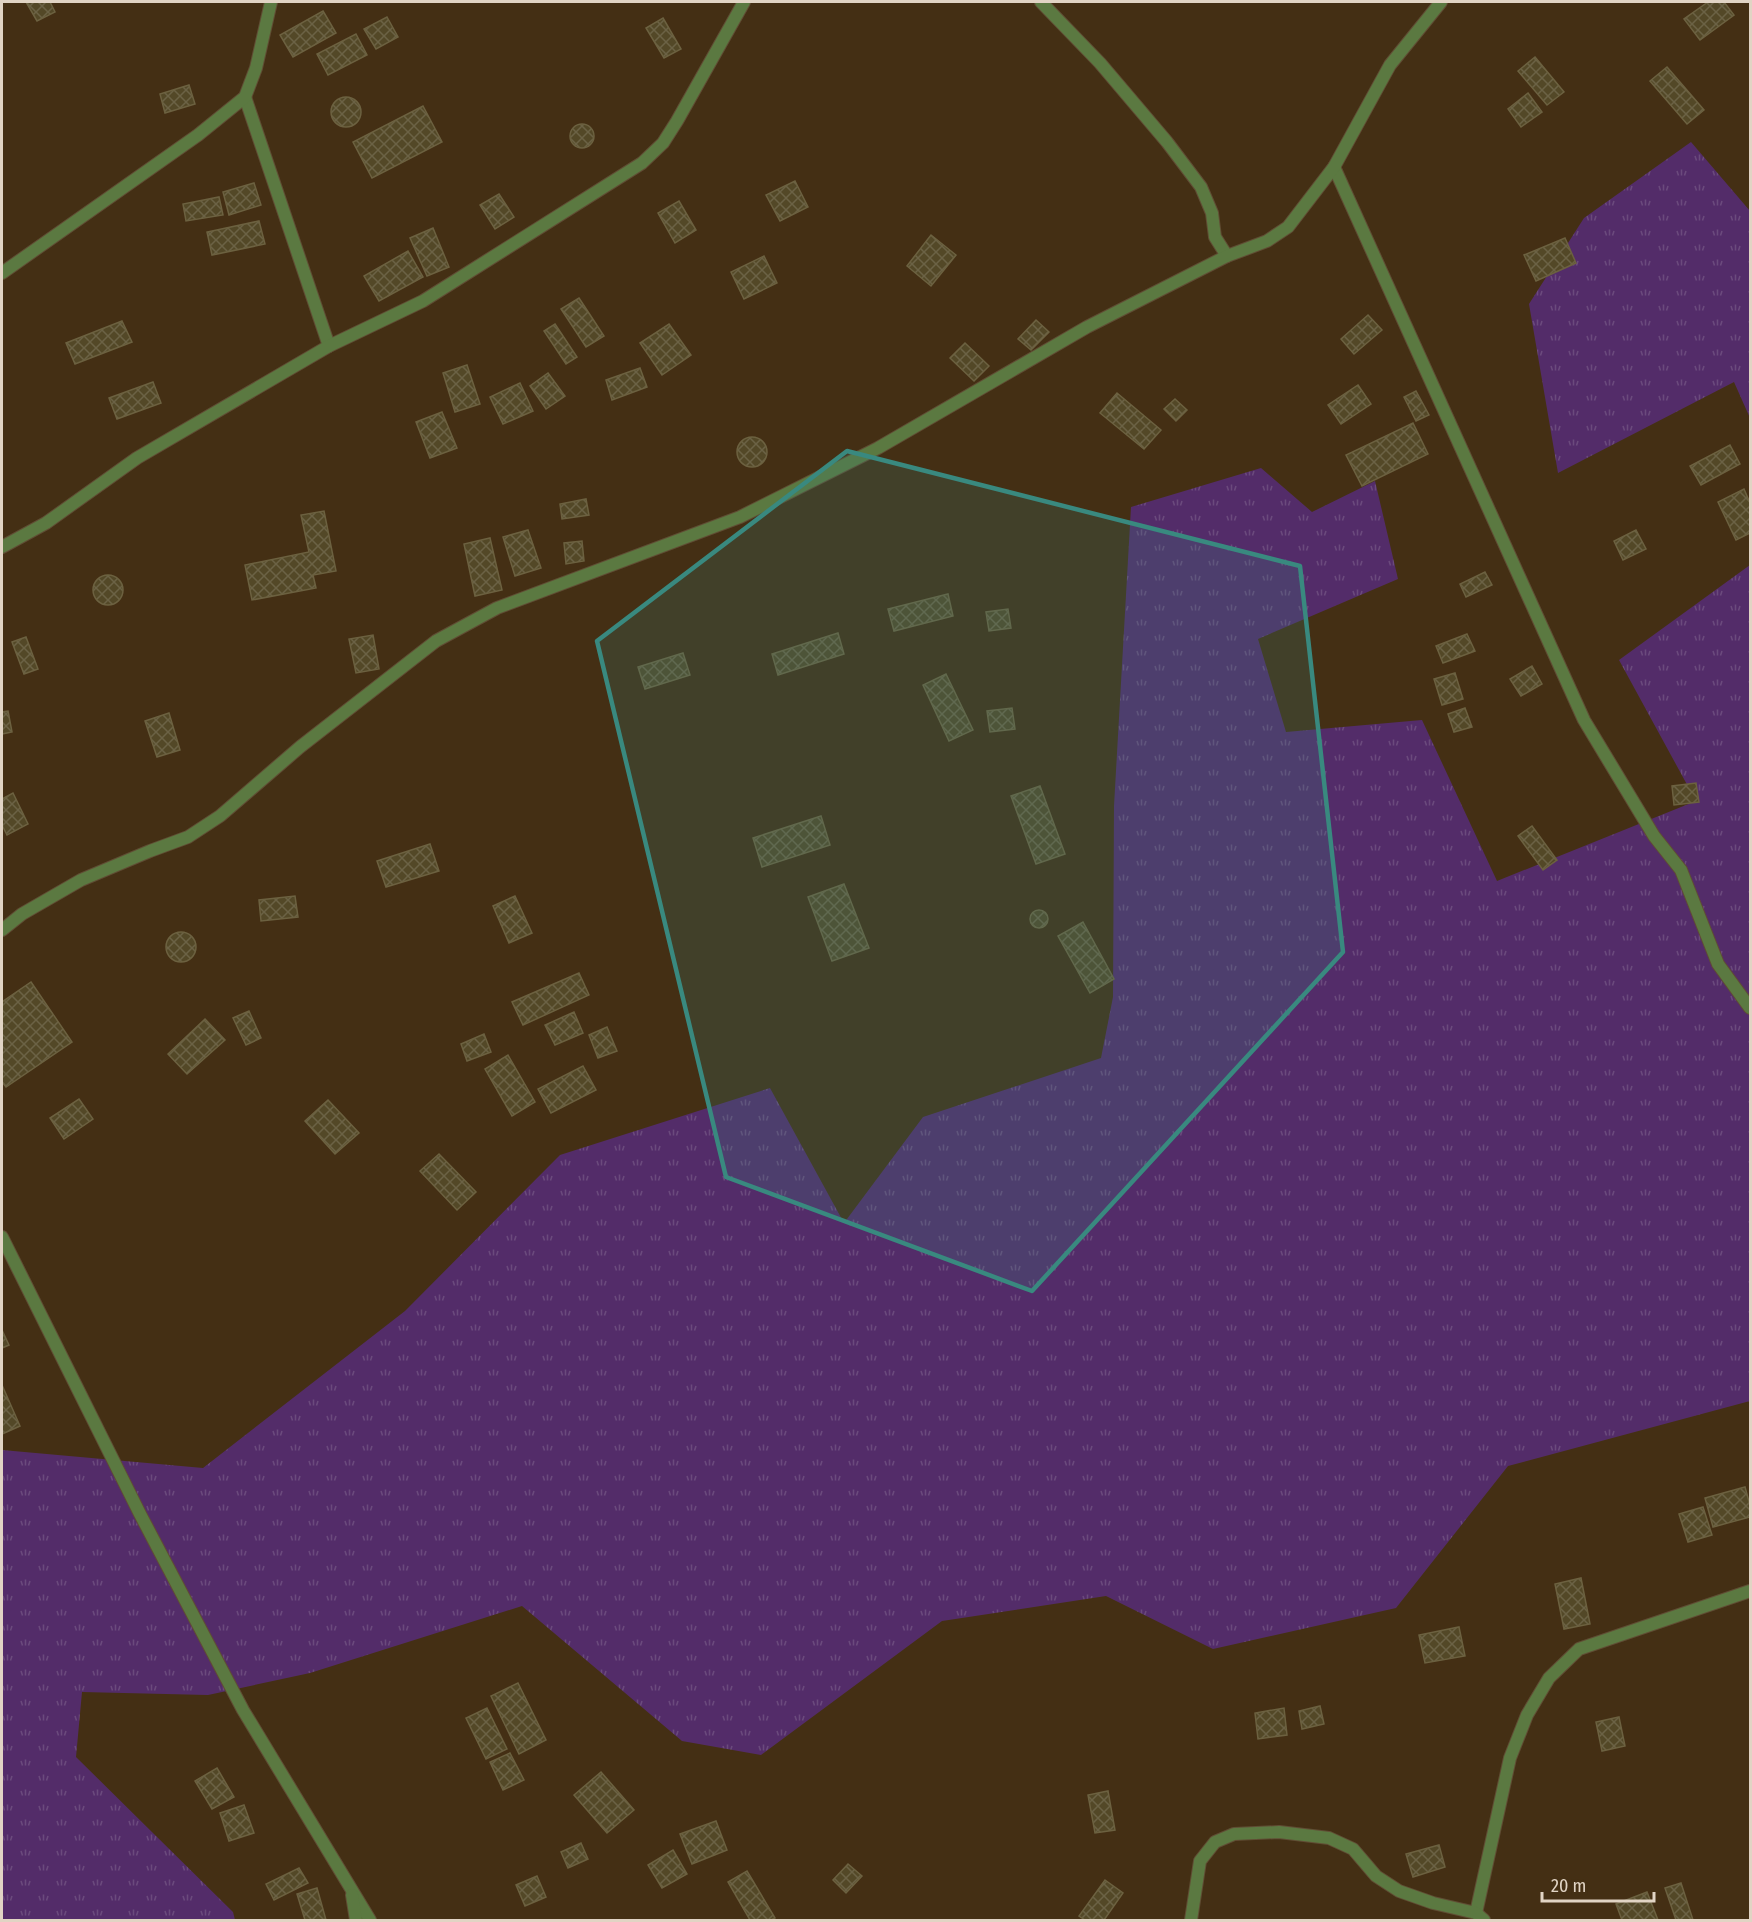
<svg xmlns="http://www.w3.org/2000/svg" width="1752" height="1922" viewBox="0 0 1752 1922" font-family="'Fira Sans Condensed',sans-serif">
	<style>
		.grass { fill: url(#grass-tufts) }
		.building { fill: url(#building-cross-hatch); stroke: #6c6140; stroke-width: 1.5 }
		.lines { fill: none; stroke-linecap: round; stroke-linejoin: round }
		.street-casing { stroke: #604d34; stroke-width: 14 }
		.street { stroke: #5b7941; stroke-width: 12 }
		.marked { fill: #39897f; fill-opacity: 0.2; stroke: #39897f; stroke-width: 4.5; stroke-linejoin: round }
	</style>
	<defs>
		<pattern id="grass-tufts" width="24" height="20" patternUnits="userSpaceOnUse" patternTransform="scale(1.5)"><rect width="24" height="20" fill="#532c69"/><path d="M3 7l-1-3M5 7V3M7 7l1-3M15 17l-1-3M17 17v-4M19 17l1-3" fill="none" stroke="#6b4a7d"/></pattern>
		<pattern id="building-cross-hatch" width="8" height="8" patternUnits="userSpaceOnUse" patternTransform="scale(1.5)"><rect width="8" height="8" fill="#534827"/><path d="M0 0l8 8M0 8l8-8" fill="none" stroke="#6b6245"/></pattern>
	</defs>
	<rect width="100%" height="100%" fill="#442f14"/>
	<!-- grass -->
	<g class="grass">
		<polygon points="1691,142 1750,211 1750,418 1734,382 1558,473 1529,304 1584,218"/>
		<polygon points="1261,468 1312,512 1375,481 1398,579 1258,639 1286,732 1422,720 1497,881 1696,801 1619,660 1750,565 1750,1401 1508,1466 1396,1608 1213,1649 1106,1596 942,1621 761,1755 682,1741 522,1606 310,1673 208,1695 82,1692 76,1757 233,1912 235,1920 2,1920 2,1450 203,1468 405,1311 560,1155 770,1088 844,1223 923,1117 1101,1058 1113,997 1114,806 1131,507"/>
	</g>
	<!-- building -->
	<g class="building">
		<polygon points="26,2 50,2 55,12 37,21"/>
		<polygon points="1708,2 1724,2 1734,15 1700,40 1684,19"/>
		<polygon points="323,11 336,33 293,57 280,35"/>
		<polygon points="387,17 398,37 376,49 364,29"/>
		<polygon points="663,18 681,49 664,58 646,28"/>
		<polygon points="356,34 367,55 328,75 317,54"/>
		<polygon points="1535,57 1564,92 1547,105 1518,71"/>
		<polygon points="1667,67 1704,110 1687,124 1650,81"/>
		<polygon points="189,85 195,104 165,113 160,94"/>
		<polygon points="1528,93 1542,112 1521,127 1508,109"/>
		<circle cx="346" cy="112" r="15"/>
		<polygon points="423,106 442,142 372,178 353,142"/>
		<circle cx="582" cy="136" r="12"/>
		<polygon points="795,181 808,207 780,221 766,195"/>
		<polygon points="254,183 261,205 229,215 223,192"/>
		<polygon points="499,194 514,217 495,229 480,205"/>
		<polygon points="219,197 223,215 186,221 183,204"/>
		<polygon points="679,201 696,230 675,243 658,213"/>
		<polygon points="259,221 265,244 212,255 207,232"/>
		<polygon points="433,228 449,267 427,276 410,238"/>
		<polygon points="931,235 956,255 931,286 907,266"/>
		<polygon points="1565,238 1576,263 1536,281 1524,255"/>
		<polygon points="408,251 423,277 379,301 364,276"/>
		<polygon points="764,256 777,283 744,299 731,272"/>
		<polygon points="579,298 604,336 586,347 561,309"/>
		<polygon points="1368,315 1382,330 1354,354 1341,339"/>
		<polygon points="1036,320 1049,332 1031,350 1018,339"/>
		<polygon points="122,321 132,342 75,364 66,343"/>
		<polygon points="555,324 577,357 566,364 544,331"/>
		<polygon points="669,324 691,355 662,375 640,343"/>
		<polygon points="965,343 989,366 974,381 950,358"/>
		<polygon points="467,365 480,404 455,412 443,373"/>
		<polygon points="640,368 647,387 612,400 606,380"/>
		<polygon points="548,373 565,396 546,409 530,386"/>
		<polygon points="153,382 161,403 117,419 109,398"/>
		<polygon points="520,383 533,411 503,424 490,397"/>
		<polygon points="1358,385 1371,404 1341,424 1328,405"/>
		<polygon points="1416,391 1429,415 1416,421 1404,397"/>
		<polygon points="1117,393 1161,430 1144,449 1100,413"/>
		<polygon points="1175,399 1187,410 1176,421 1164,409"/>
		<polygon points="442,412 457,448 430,458 416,422"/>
		<polygon points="1413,423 1428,454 1362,486 1346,455"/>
		<circle cx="752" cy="452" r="15"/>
		<polygon points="1730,445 1740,464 1701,485 1690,466"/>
		<polygon points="1744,489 1750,503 1750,533 1736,540 1718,502"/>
		<polygon points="586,499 589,515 562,519 560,504"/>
		<polygon points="324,511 336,571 313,575 316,588 252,600 245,565 309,552 301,515"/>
		<polygon points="528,530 541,568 515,576 503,537"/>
		<polygon points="1636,530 1646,549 1623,560 1614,541"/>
		<polygon points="490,538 502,590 475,596 464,544"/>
		<polygon points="582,541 584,561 566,564 564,543"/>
		<polygon points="1485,572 1492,585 1466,597 1460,584"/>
		<circle cx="108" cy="590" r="15"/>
		<polygon points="948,594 953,616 894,631 888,609"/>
		<polygon points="1008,609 1011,628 989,631 986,612"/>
		<polygon points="838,633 844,654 778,675 772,654"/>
		<polygon points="1467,634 1475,651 1443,663 1436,646"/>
		<polygon points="373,635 379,669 356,673 349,639"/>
		<polygon points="26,637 38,669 24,674 12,642"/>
		<polygon points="683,653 690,675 645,689 638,667"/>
		<polygon points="1532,666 1542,684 1521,696 1510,679"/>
		<polygon points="1455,673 1463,699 1442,705 1434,679"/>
		<polygon points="946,674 973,730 949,741 923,685"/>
		<polygon points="1012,708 1015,729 990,732 987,711"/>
		<polygon points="1465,708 1472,727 1454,732 1448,714"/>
		<polygon points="8,711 12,732 2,734 2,712"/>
		<polygon points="169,713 180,750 157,757 145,721"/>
		<polygon points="1696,783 1699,802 1674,805 1672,786"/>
		<polygon points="1040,786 1065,854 1036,864 1011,796"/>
		<polygon points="13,793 28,824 7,835 2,825 2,799"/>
		<polygon points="821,816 830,845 762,867 753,838"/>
		<polygon points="1532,826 1557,860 1543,870 1518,836"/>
		<polygon points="430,844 439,871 386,887 377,861"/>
		<polygon points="844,884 869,948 832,961 808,897"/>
		<polygon points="295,896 298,917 261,921 259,900"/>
		<polygon points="515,896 532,933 509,943 493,906"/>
		<circle cx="1039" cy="919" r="9"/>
		<polygon points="1083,922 1114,979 1090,993 1058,936"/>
		<circle cx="181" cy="947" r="15"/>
		<polygon points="579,973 589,995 523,1025 512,1002"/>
		<polygon points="31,982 72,1042 6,1087 2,1082 2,1002"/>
		<polygon points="249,1011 261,1038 246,1045 233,1018"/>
		<polygon points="574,1012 583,1033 555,1045 545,1025"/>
		<polygon points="205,1019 225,1040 187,1074 168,1054"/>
		<polygon points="607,1027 617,1051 598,1058 589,1035"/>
		<polygon points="484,1034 491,1052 467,1061 461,1044"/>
		<polygon points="508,1055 535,1102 512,1116 485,1069"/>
		<polygon points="583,1066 596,1090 551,1113 538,1089"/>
		<polygon points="79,1099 93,1119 64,1139 50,1118"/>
		<polygon points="328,1100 359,1133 335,1154 305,1121"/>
		<polygon points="439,1154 476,1192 457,1210 420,1171"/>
		<polygon points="2,1330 9,1345 2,1348"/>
		<polygon points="2,1385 20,1426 2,1434"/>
		<polygon points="1745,1487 1750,1505 1750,1517 1713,1527 1705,1498"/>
		<polygon points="1703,1507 1712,1535 1688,1542 1679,1514"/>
		<polygon points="1581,1578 1590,1624 1564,1629 1555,1584"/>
		<polygon points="1459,1627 1465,1656 1425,1663 1419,1635"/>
		<polygon points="518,1683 546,1740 519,1754 491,1696"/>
		<polygon points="1320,1706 1324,1724 1302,1729 1299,1711"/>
		<polygon points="487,1708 507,1749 486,1759 466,1718"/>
		<polygon points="1284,1708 1287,1735 1258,1739 1255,1713"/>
		<polygon points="1619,1717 1625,1746 1602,1751 1596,1722"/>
		<polygon points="510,1753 524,1780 503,1790 490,1762"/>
		<polygon points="217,1768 234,1797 212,1809 195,1781"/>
		<polygon points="601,1772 634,1810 607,1833 574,1795"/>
		<polygon points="1108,1791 1115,1830 1095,1833 1088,1795"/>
		<polygon points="244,1805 254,1833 229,1841 220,1813"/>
		<polygon points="716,1821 727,1850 692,1864 680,1834"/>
		<polygon points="581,1843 588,1859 568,1868 561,1852"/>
		<polygon points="1439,1845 1445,1867 1413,1877 1406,1854"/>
		<polygon points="673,1850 687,1874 662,1888 648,1865"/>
		<polygon points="848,1864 862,1876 846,1893 833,1880"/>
		<polygon points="299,1868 308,1883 274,1900 266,1884"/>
		<polygon points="747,1871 775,1918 771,1920 750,1920 728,1882"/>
		<polygon points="537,1876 546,1897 525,1906 516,1885"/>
		<polygon points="1105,1880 1123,1893 1104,1920 1085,1920 1079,1916"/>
		<polygon points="1681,1883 1693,1920 1676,1920 1665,1888"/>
		<polygon points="317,1888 326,1920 305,1920 297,1894"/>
		<polygon points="1647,1892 1658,1920 1622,1920 1616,1904"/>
	</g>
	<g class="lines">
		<!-- street casing -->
		<g class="street-casing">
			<g id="street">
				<polyline points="1041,2 1100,63 1167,142 1201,187 1212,213 1215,237 1227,256"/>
				<polyline points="245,97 329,346"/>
				<polyline points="1334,167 1584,720 1654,836 1681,870 1718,964 1750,1008"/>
				<polyline points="2,273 198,135 245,97 256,68 271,2"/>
				<polyline points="2,547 46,523 137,458 329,346 423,301 642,163 663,143 677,121 744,2"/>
				<polyline points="2,930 22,914 81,880 150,851 188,837 220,816 300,747 436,641 497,608 740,517 878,448 1087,327 1227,256 1267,241 1288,227 1334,167 1390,65 1441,2"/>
				<polyline points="2,1237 140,1514 243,1710 370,1920"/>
				<polyline points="352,1895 356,1920"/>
				<polyline points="1476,1913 1510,1758 1527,1715 1549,1678 1579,1649 1750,1591"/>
				<polyline points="1191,1920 1200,1861 1215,1842 1234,1834 1279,1832 1329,1838 1353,1849 1376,1876 1399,1891 1433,1903 1476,1913 1484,1920"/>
			</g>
		</g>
		<!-- street -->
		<use href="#street" class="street"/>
	</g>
	<!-- marked area -->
	<path class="marked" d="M847,451L1300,566L1343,952L1032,1291L726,1177L597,641Z"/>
	<!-- border -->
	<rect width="1752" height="1922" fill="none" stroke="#e1d4c4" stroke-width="6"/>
	<!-- scale -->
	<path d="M1542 1892v9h112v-9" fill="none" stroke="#e1d4c4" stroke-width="3"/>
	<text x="1551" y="1892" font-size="18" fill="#e1d4c4" stroke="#442f14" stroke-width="4.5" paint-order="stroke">20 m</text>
</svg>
